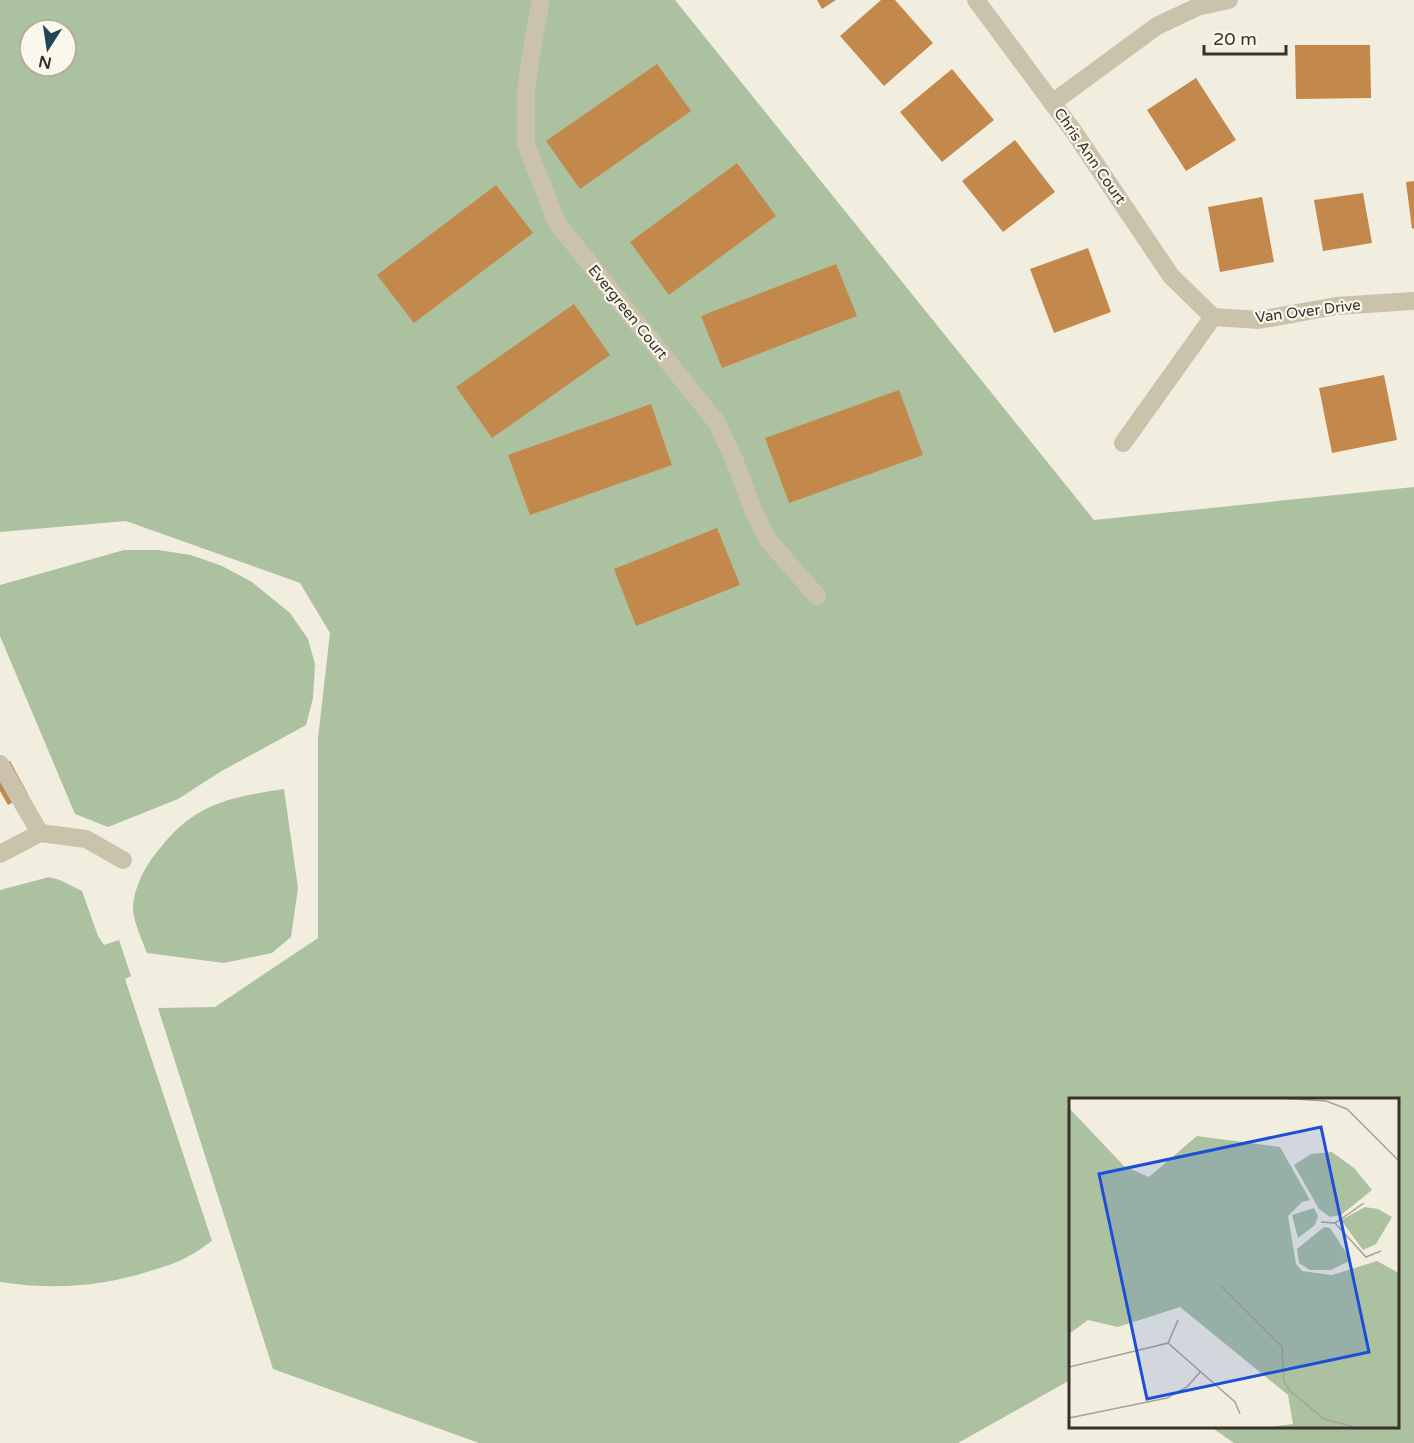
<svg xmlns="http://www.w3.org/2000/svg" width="1414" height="1443" viewBox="0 0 1414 1443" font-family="'Varela Round',sans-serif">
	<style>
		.green { fill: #acc19f; fill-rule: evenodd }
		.building { fill: #c3894c }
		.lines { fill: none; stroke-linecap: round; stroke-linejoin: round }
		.minor { stroke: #cbc2ab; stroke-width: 18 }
		.labels { text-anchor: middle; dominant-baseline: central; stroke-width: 4.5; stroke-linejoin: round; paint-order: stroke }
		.street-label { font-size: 15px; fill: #38322a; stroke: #faf7eb }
		.inset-road { fill: none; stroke: #a8a397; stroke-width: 1.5 }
		.view { fill: #1d4ed8; fill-opacity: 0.15; stroke: #1d4ed8; stroke-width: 3 }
		.inset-edge { fill: none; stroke: #38322a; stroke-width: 3 }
	</style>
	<rect width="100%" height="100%" fill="#f2eedf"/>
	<!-- green -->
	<g class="green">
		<path d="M0,0H675L1094,520L1414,487V1443H1234L1211,1427L1398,1426V1100H1070V1380L958,1443H479L273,1369L158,1008L215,1007L318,938V738L330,633L300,583L126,521L0,532ZM30,30H66V66H30Z"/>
		<polygon points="124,550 158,550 191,555 222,566 252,582 290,613 308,639 315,664 313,698 306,725 220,772 178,799 108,827 75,814 0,636 0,585"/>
		<path d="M284,789L298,888L291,937L272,953L224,963L147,953C142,940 134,923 133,909C133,892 143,870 153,857C163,844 174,830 188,820C216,799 251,794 284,789Z"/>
		<path d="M49,877L60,880L82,891L98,936L104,945L119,940L131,976L125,979L212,1241C204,1246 197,1252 189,1256C177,1263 163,1267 150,1271C99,1287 53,1290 0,1282V890Z"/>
	</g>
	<!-- building -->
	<g class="building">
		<polygon points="817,0 836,0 822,9"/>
		<polygon points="881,0 895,0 933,43 884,86 840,36"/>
		<polygon points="1295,45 1370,45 1371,98 1296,99"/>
		<polygon points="657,64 691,111 580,189 546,141"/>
		<polygon points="952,69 994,120 942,162 900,112"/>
		<polygon points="1196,78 1236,140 1186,171 1147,110"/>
		<polygon points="1015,140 1055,192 1003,232 962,181"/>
		<polygon points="737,163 776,216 669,295 630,242"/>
		<polygon points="1414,181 1414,228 1412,229 1406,182"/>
		<polygon points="496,185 533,233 414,323 377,275"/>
		<polygon points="1363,193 1372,243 1323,251 1314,200"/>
		<polygon points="1262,197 1274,262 1220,272 1208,207"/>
		<polygon points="1088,248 1111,312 1054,333 1030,269"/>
		<polygon points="836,264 857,316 722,368 701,316"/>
		<polygon points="574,304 610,355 492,438 456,387"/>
		<polygon points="1384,375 1397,440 1332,453 1319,388"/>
		<polygon points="899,390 923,455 789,503 765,438"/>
		<polygon points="651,404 672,465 530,515 508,455"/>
		<polygon points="717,528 740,585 636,626 614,569"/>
		<polygon points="10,761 28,794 8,805 0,791 0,767"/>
	</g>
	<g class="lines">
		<!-- minor -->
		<g class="minor">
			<polyline points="541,0 533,42 526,90 526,144 557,223 717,423 734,459 753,510 768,540 817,596"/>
			<polyline points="976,0 1074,132 1171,276 1213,317"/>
			<polyline points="1052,103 1157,26 1197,7 1229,0"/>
			<polyline points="1123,443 1213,317 1259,320 1336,306 1414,301"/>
			<polyline points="0,764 40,833"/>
			<polyline points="0,854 40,833 86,839 123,860"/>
		</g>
	</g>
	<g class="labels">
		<!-- street labels -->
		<g class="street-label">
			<text transform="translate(1090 156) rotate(55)">Chris Ann Court</text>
			<text transform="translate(1308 311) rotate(-7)">Van Over Drive</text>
			<text transform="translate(628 312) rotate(51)">Evergreen Court</text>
		</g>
	</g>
	<!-- overview -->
	<g transform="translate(1069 1098)">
		<rect width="330" height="330" fill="#f2eedf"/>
		<path d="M0,10L55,68L80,79L128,38L211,49L241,102L233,104L219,118L227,166L233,173L263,177L308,163L330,175V330H194L224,326L219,297L111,209L49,229L19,222L0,236ZM263,54L285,70L303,92L272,117L261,119L250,111L225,67L242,56ZM296,109L309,111L323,119L307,146L294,152L272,122ZM245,110L249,118L246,127L229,140L223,117ZM255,129L261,130L282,162L262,172H241L230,165L228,151Z" fill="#acc19f"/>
		<path class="inset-road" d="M210,0L257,3L278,11L330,63M252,124L266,125L295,105M266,125L297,159L312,153M152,188L213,249L215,283L220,292L255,321L290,330M99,245L166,304L171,316M0,269L99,245L109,222M0,320L98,300L118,289L132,273"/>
		<path class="view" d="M252,29L300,254L78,301L30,76Z"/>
		<rect width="330" height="330" class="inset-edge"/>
	</g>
	<!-- north arrow -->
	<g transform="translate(48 48) rotate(192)"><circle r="28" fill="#faf7eb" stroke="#aca89e" stroke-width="1.5"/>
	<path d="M0-4.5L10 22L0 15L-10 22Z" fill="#204659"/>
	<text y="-9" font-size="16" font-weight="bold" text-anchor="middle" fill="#38322a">N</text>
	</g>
	<!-- scale -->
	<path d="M1204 45v9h82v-9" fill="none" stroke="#38322a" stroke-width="3"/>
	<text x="1213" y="45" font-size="18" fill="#38322a" stroke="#faf7eb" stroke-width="4.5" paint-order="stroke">20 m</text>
</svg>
